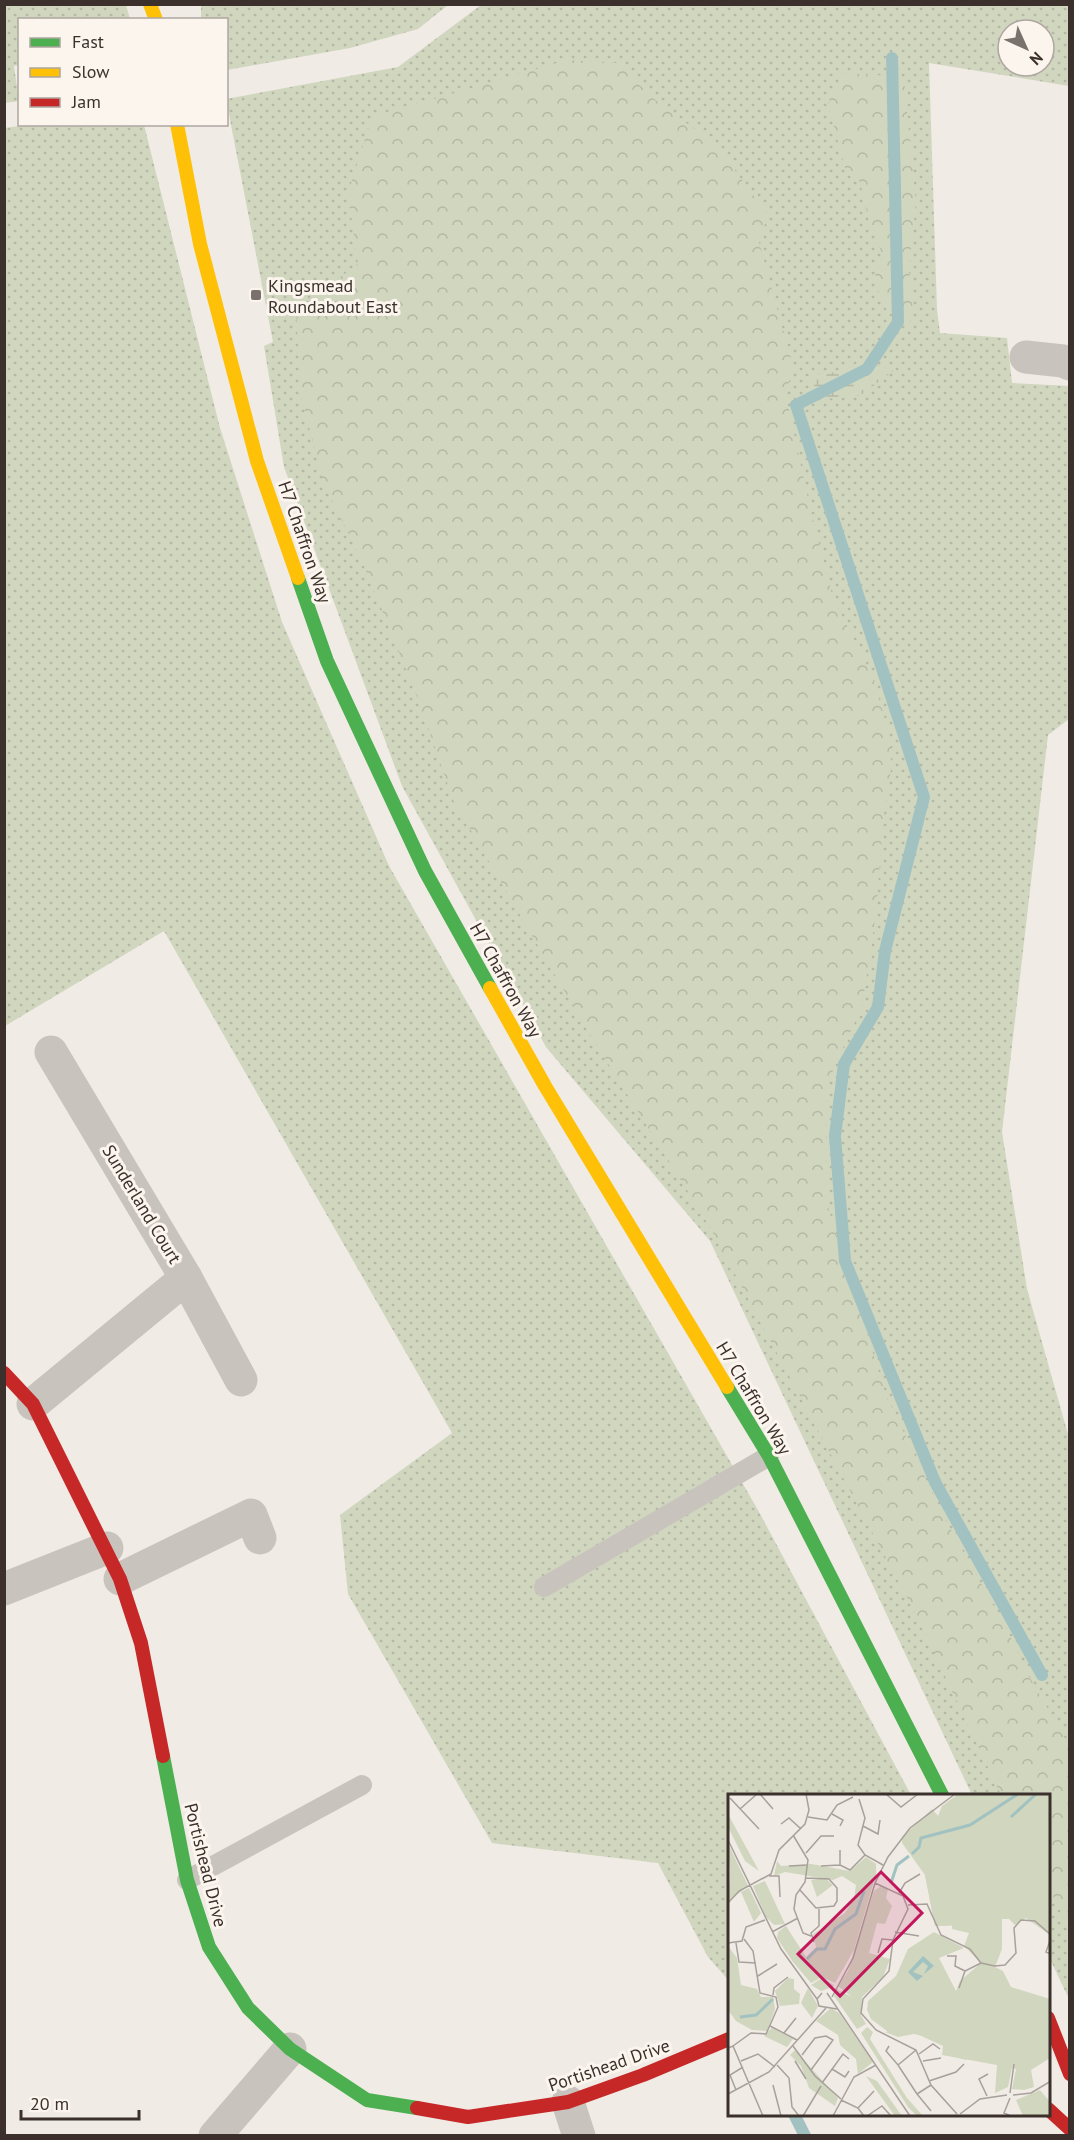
<svg xmlns="http://www.w3.org/2000/svg" width="1074" height="2140" viewBox="0 0 1074 2140" font-family="'PT Sans',sans-serif">
	<style>
		.green { fill: url(#green-dots); fill-rule: evenodd }
		.forest { fill: url(#forest-crowns) }
		.wetland { fill: url(#wetland-marsh) }
		.lines { fill: none; stroke-linecap: round; stroke-linejoin: round }
		.stream { stroke: #a1c2c1; stroke-width: 12 }
		.lane { stroke: #c9c3be; stroke-width: 20 }
		.street { stroke: #c9c3be; stroke-width: 33 }
		.fast { stroke: #4caf50; stroke-width: 14 }
		.slow { stroke: #ffc107; stroke-width: 14 }
		.jam { stroke: #c62828; stroke-width: 14 }
		.poi-dot { fill: #7a716c; stroke: #fbf5ee; stroke-width: 2 }
		.labels { text-anchor: middle; dominant-baseline: central; stroke-width: 6; stroke-linejoin: round; paint-order: stroke }
		.poi-label { font-size: 18px; fill: #3b302b; stroke: #fbf5ee; text-anchor: start }
		.street-label { font-size: 18px; fill: #3b302b; stroke: #fbf5ee }
		.inset-river { fill: none; stroke: #a1c2c1; stroke-width: 3 }
		.inset-road { fill: none; stroke: #a8a09b; stroke-width: 1.5 }
		.view { fill: #c2185b; fill-opacity: 0.15; stroke: #c2185b; stroke-width: 3 }
		.inset-edge { fill: none; stroke: #3b302b; stroke-width: 3 }
	</style>
	<defs>
		<pattern id="green-dots" width="8" height="8" patternUnits="userSpaceOnUse" patternTransform="scale(1.5)"><rect width="8" height="8" fill="#d1d6bf"/><path d="M2 2h.1M6 6h.1" fill="none" stroke="#b4b8a4" stroke-width="1.8" stroke-linecap="round"/></pattern>
		<pattern id="forest-crowns" width="20" height="18" patternUnits="userSpaceOnUse" patternTransform="scale(1.5)"><rect width="20" height="18" fill="#d1d6bf"/><path d="M2 6a3 3 0 1 1 6 0M12 15a3 3 0 1 1 6 0" fill="none" stroke="#b4b8a4"/></pattern>
		<pattern id="wetland-marsh" width="20" height="14" patternUnits="userSpaceOnUse" patternTransform="scale(1.5)"><rect width="20" height="14" fill="#d1d6bf"/><path d="M1 5h8M5 5V1M11 12h8M15 12V8" fill="none" stroke="#b4b8a4"/></pattern>
	</defs>
	<rect width="100%" height="100%" fill="#f0ebe5"/>
	<!-- green -->
	<g class="green">
		<polygon points="5,4 126,5 130,19 20,20 19,65 14,66 19,101 5,103"/>
		<polygon points="201,5 201,4 448,5 418,29 350,48 227,70 226,20 201,19"/>
		<path d="M481,5H1069V86L929,63L937,310L940,333L1007,338L1012,383L1069,386V719L1048,735L1002,1132L1027,1289L1069,1438V1999L1049,1957L1048,1795H972L710,1241L546,1047L402,786L284,467L264,346L273,342L226,99L398,67ZM1008,30H1044V66H1008Z"/>
		<polygon points="35,124 144,125 220,428 282,622 389,866 759,1512 911,1795 729,1795 729,1981 708,1957 658,1863 492,1843 348,1594 340,1515 452,1433 164,931 5,1026 4,128"/>
	</g>
	<!-- forest -->
	<g class="forest">
		<polygon points="567,60 617,63 654,99 716,145 768,215 759,242 794,370 785,391 810,508 833,598 872,675 891,740 891,769 883,821 876,914 862,1007 829,1078 826,1121 827,1204 886,1395 946,1521 1006,1628 1030,1678 1069,1745 1069,1928 1049,1888 1048,1795 1001,1795 915,1613 710,1227 587,1030 453,800 420,704 362,561 323,482 301,396 296,309 358,264 348,193 372,117"/>
		<polygon points="842,74 874,74 904,81 916,202 909,270 913,313 908,326 887,311 876,286 875,267 882,253 870,225 860,182 845,168 828,104"/>
	</g>
	<!-- wetland -->
	<polygon class="wetland" points="864,359 893,371 861,395 826,399 806,376 843,371"/>
	<g class="lines">
		<!-- stream -->
		<g class="stream">
			<polyline points="892,58 898,322 867,369 796,405 924,797 885,951 878,1007 844,1064 835,1136 845,1261 935,1482 1042,1675"/>
			<polyline points="794,2114 805,2136"/>
		</g>
		<!-- lane -->
		<g class="lane">
			<polyline points="544,1587 769,1456"/>
			<polyline points="187,1880 362,1785"/>
		</g>
		<!-- street -->
		<g class="street">
			<polyline points="1026,357 1063,361 1070,364"/>
			<polyline points="186,1278 241,1380"/>
			<polyline points="33,1404 186,1278 51,1052"/>
			<polyline points="120,1579 251,1515 260,1538"/>
			<polyline points="4,1589 107,1548"/>
			<polyline points="568,2102 579,2136"/>
			<polyline points="215,2136 290,2049"/>
		</g>
		<!-- fast -->
		<g class="fast">
			<polyline points="298,578 327,661 425,871 490,988"/>
			<polyline points="727,1387 769,1456 942,1795"/>
			<polyline points="163,1756 187,1880 209,1947 248,2008 290,2049 367,2100 417,2108"/>
		</g>
		<!-- slow -->
		<g class="slow">
			<polyline points="150,4 156,20"/>
			<polyline points="177,124 200,244 257,461 298,578"/>
			<polyline points="490,988 545,1086 727,1387"/>
		</g>
		<!-- jam -->
		<g class="jam">
			<polyline points="4,1373 33,1404 120,1579 141,1643 163,1756"/>
			<polyline points="1048,2018 1070,2074"/>
			<polyline points="417,2108 468,2117 568,2102 643,2075 729,2039"/>
			<polyline points="1048,2109 1070,2129"/>
		</g>
	</g>
	<!-- markers -->
	<rect class="poi-dot" x="250" y="289" width="12" height="12" rx="3"/>
	<g class="labels">
		<!-- poi labels -->
		<g class="poi-label">
			<text x="268" y="285">Kingsmead<tspan x="268" dy="21">Roundabout East</tspan></text>
		</g>
		<!-- street labels -->
		<g class="street-label">
			<text transform="translate(305 542) rotate(71)">H7 Chaffron Way</text>
			<text transform="translate(506 980) rotate(61)">H7 Chaffron Way</text>
			<text transform="translate(142 1204) rotate(59)">Sunderland Court</text>
			<text transform="translate(754 1398) rotate(59)">H7 Chaffron Way</text>
			<text transform="translate(206 1865) rotate(76)">Portishead Drive</text>
			<text transform="translate(609 2065) rotate(-19)">Portishead Drive</text>
		</g>
	</g>
	<!-- overview -->
	<g transform="translate(728 1794)">
		<rect width="322" height="322" fill="#f0ebe5"/>
		<path d="M230,0H322V141L298,124L287,131L281,125H274V155L267,173L275,177L283,193L322,205V264L303,276L306,293L296,296L284,295L288,275L284,274L280,293L267,299L269,271L214,261L215,252L185,238L163,240L143,225L139,216L140,207L168,182L180,155L206,138L236,154L211,164L228,197L232,187L253,169L236,152L241,139L224,135V131L207,132L197,81L174,49V43L204,15L210,22L214,12ZM0,49L20,92L0,108L2,80ZM138,63L148,70V80L126,156L107,189L94,183L83,189L65,168L49,144L50,138L58,132L78,163L88,153L85,140L117,119L126,104L128,91L114,82L105,86L57,78L46,82L49,67L53,72L83,70L122,77ZM97,84L105,91L89,103L83,86ZM37,87L57,130L46,131L38,123L25,92ZM153,92L160,95L158,104L164,112L157,130L149,129L141,159L162,165L155,183L134,203L133,221L138,230L129,235L106,202L108,195L124,203L110,192L120,177L146,97ZM21,94L33,119L26,128L13,98ZM60,184L66,185V195L72,200L71,210L52,212L47,197ZM94,184L106,191L105,193L93,197L83,191ZM80,194L90,212L84,224L73,209ZM103,214L111,219L145,268L130,280L128,265L112,251L110,241L88,227ZM44,234L65,245L59,253L38,243L36,241ZM67,256L110,304L107,312L81,294L73,272L62,261ZM312,296L322,308V322H295L288,306Z" fill="#d1d6bf"/>
		<path d="M322,0V37L312,34L301,39L271,11L290,1ZM267,12L292,35L297,46H302L319,62L322,73V133L287,112L286,105L307,84L264,125L253,142L245,131L207,132L197,81L191,63L182,58L194,43L243,29ZM0,20L31,77L17,67L0,33ZM146,73L125,153L115,175L102,183L90,176V164L106,139L126,123ZM209,143L195,156V162L180,178L185,183L183,192L172,174L185,168L183,154L187,152L191,156ZM0,152L9,164L13,191L29,195L33,203H45L47,215L39,237L24,236L8,227L0,216ZM210,167L228,203L226,215L224,200L207,174ZM217,225L219,230L204,244L186,240L170,243L157,238ZM139,233L145,238L142,245L179,304L195,322H189L180,313L133,239ZM138,282L149,287L174,322H167Z" fill="#d1d6bf"/>
		<path d="M233 217a9 9 0 1 1 18 0a9 9 0 1 1-18 0ZM288,214L308,220L299,251L279,245ZM259,217L281,224L270,257L248,251ZM310,220L322,224L320,257L301,251ZM226,223L248,231L238,266L216,260Z" fill="#d1d6bf"/>
		<path d="M195,162L206,172L196,180L200,172L195,168L185,178L195,182L189,187L180,178Z" fill="#a1c2c1"/>
		<path class="inset-river" d="M283,23L308,0M184,60L191,53L193,44L242,31L290,0M163,89L169,71L181,62M79,165L89,155H97L107,135L128,120L136,97M12,223L28,221L45,205"/>
		<path class="inset-road" d="M32,0L45,15M158,0L173,13L190,0M2,4L31,35M131,5L137,24L130,51L137,61L155,71M12,15L29,0M104,20L115,26L112,32M80,23L99,26L109,11L125,3M53,30L61,24L73,35M135,32L150,40L152,26M65,41L80,66L77,88L68,101L66,115L75,139L83,142M0,46L53,155L89,205M112,56V71L122,76L137,61M78,59L93,42H106M61,72L80,71M93,72L112,71M41,82H51L52,103M147,89L175,102L180,115L165,146L161,177L135,205L133,219L148,236L188,256L203,291L229,320M72,96L88,114L106,112L109,107V94L101,85L78,84M171,99L177,89L192,80M0,109L11,97L43,80L51,56L77,30L81,16L78,0M180,111L199,110L213,141L242,155L253,169L267,172L277,171L288,159L286,134L293,126L307,127L323,141M44,138L70,124M167,138L191,142M323,144L318,158L323,160M86,148L83,139L91,132V115M0,149L14,147L18,133L37,126M8,149L11,168L28,169M150,159L154,145L165,146M219,162H228L227,172L237,177M30,182L49,170M231,194L237,177L253,169M94,199L89,205L91,212L109,215M99,199L182,322M45,201L46,194L60,183M104,203L125,164L147,89L160,63L182,34L227,0M42,232L69,246M56,239L68,224M5,252L23,239L38,240L50,213L48,203L32,199L25,157L16,145M65,252L87,282L113,305M161,252L158,257L170,271L188,256M0,254L5,252L35,322M191,260L205,250L212,255M74,261L87,244L98,242L105,246L83,276M13,267L30,260L47,273M67,267L78,285M195,267L213,264M49,271L61,284L64,313L71,322M170,271L189,300M104,275L117,283L121,277M201,287L228,278L236,270M94,289L115,260L121,265M45,291L53,322M8,296L2,281L15,273M282,299L286,270M0,300L41,278L98,214M285,301L303,299L323,287M259,302L251,285L260,280M282,304L276,319L283,322M113,306L130,314L136,322M130,314L146,297M203,317L189,300L203,291M232,320L252,305L279,301M75,322L93,292M105,322L126,283L148,271M139,322L154,312L163,322"/>
		<path class="view" d="M153,78L194,119L112,202L70,160Z"/>
		<rect width="322" height="322" class="inset-edge"/>
	</g>
	<!-- border -->
	<rect width="1074" height="2140" fill="none" stroke="#3b302b" stroke-width="12"/>
	<!-- legend -->
	<rect x="18" y="18" width="210" height="108" fill="#fbf5ee" stroke="#aea6a0" stroke-width="1.5"/>
	<rect x="30" y="38" width="30" height="9" fill="#4caf50" stroke="#aea6a0" stroke-width="1.5"/>
	<text x="72" y="48" font-size="18" fill="#3b302b">Fast</text>
	<rect x="30" y="68" width="30" height="9" fill="#ffc107" stroke="#aea6a0" stroke-width="1.5"/>
	<text x="72" y="78" font-size="18" fill="#3b302b">Slow</text>
	<rect x="30" y="98" width="30" height="9" fill="#c62828" stroke="#aea6a0" stroke-width="1.5"/>
	<text x="72" y="108" font-size="18" fill="#3b302b">Jam</text>
	<!-- north arrow -->
	<g transform="translate(1026 48) rotate(135)"><circle r="28" fill="#fbf5ee" stroke="#aea6a0" stroke-width="1.5"/>
	<path d="M0-4.5L10 22L0 15L-10 22Z" fill="#7a716c"/>
	<text y="-9" font-size="16" font-weight="bold" text-anchor="middle" fill="#3b302b">N</text>
	</g>
	<!-- scale -->
	<path d="M21 2110v9h118v-9" fill="none" stroke="#3b302b" stroke-width="3"/>
	<text x="30" y="2110" font-size="18" fill="#3b302b" stroke="#fbf5ee" stroke-width="4.5" paint-order="stroke">20 m</text>
</svg>
